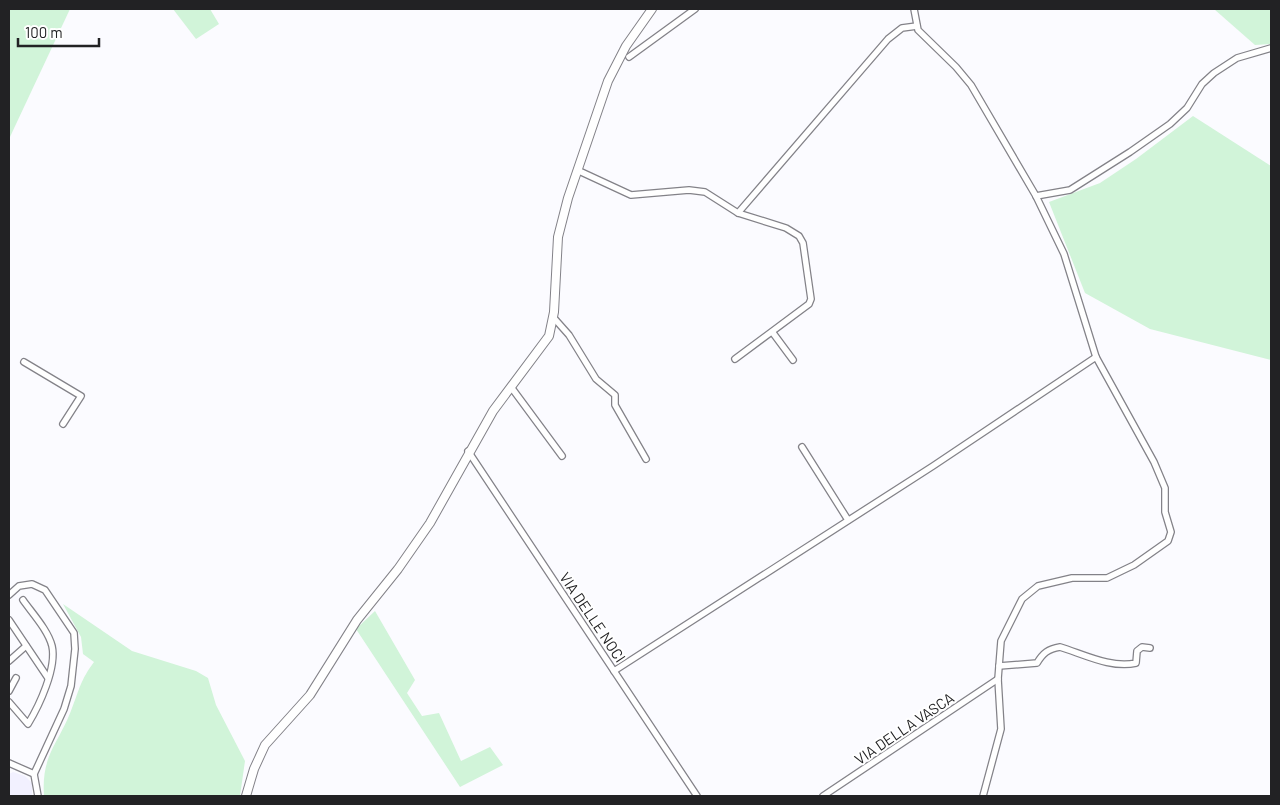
<svg xmlns="http://www.w3.org/2000/svg" width="1280" height="805" viewBox="0 0 1280 805" font-family="Barlow,sans-serif">
	<style>
		.built { fill: #f2f1ff }
		.green { fill: #d1f4d9 }
		.lines { fill: none; stroke-linecap: round; stroke-linejoin: round }
		.street-casing { stroke: #838288; stroke-width: 8 }
		.secondary-casing { stroke: #838288; stroke-width: 10 }
		.street { stroke: #fff; stroke-width: 5.5 }
		.secondary { stroke: #fff; stroke-width: 8 }
		.labels { text-anchor: middle; dominant-baseline: central; stroke-width: 4; stroke-linejoin: round; paint-order: stroke }
		.street-label { font-size: 15px; fill: #222224; stroke: #fff }
	</style>
	<rect width="100%" height="100%" fill="#fbfbff"/>
	<!-- built -->
	<polygon class="built" points="13,772 25,776 32,783 32,796 9,796 9,774"/>
	<!-- green -->
	<g class="green">
		<polygon points="9,9 70,9 9,139"/>
		<polygon points="173,9 210,9 219,24 196,39"/>
		<polygon points="1214,9 1271,9 1271,44 1255,45"/>
		<polygon points="1193,116 1271,166 1271,360 1150,329 1085,293 1049,202 1100,183 1136,159"/>
		<path d="M63,604L132,651L196,671L208,678L216,705L245,761L240,796H44C41,754 59,744 72,708C80,688 80,681 94,662L83,654L81,637Z"/>
		<polygon points="375,611 415,680 407,693 422,716 439,713 461,761 490,747 503,765 460,787 356,629"/>
	</g>
	<g class="lines">
		<!-- street casing -->
		<g class="street-casing">
			<g id="street">
				<polyline points="914,9 918,30 956,67 971,85 1036,196 1064,254 1096,357 1154,462 1165,488 1165,512 1171,532 1168,541 1134,565 1107,578 1072,578 1038,586 1022,599 1001,641 998,679 1001,729 983,796"/>
				<polyline points="629,57 695,9"/>
				<polyline points="577,170 631,195 689,190 705,192 738,213 786,228 799,236 803,243 811,299 809,304 735,359"/>
				<polyline points="1036,196 1070,190 1130,152 1170,124 1187,108 1202,84 1214,73 1237,58 1271,48"/>
				<polyline points="738,213 888,39 902,28 917,26"/>
				<polyline points="553,317 569,335 596,379 615,395 615,405 646,459"/>
				<polyline points="773,333 793,360"/>
				<polyline points="24,362 81,396 63,424"/>
				<polyline points="511,387 562,456"/>
				<polyline points="802,447 848,520"/>
				<polyline points="468,451 697,796"/>
				<polyline points="9,595 19,586 32,584 45,590 74,633 75,649 71,686 64,709 34,774"/>
				<polyline points="9,620 48,678"/>
				<polyline points="9,661 26,646"/>
				<path d="M999,666L1037,663C1043,653 1048,649 1060,647C1083,654 1112,669 1136,663L1137,651L1142,647L1150,648"/>
				<polyline points="614,671 933,466 1096,357"/>
				<polyline points="9,691 16,678"/>
				<path d="M9,702L28,724C39,706 57,668 52,646C48,630 32,613 23,600"/>
				<polyline points="9,763 34,774 38,796"/>
				<polyline points="823,796 998,679"/>
			</g>
		</g>
		<!-- secondary casing -->
		<g class="secondary-casing">
			<polyline id="secondary" points="246,796 254,769 265,745 310,695 357,620 398,569 430,523 493,411 549,336 554,312 558,237 568,198 608,81 626,46 652,9"/>
		</g>
		<!-- street -->
		<use href="#street" class="street"/>
		<!-- secondary -->
		<use href="#secondary" class="secondary"/>
	</g>
	<g class="labels">
		<!-- street labels -->
		<g class="street-label">
			<text transform="translate(593 617) rotate(56)">VIA DELLE NOCI</text>
			<text transform="translate(904 728) rotate(-34)">VIA DELLA VASCA</text>
		</g>
	</g>
	<!-- border -->
	<rect width="1280" height="805" fill="none" stroke="#222224" stroke-width="20"/>
	<!-- scale -->
	<path d="M18 38v8h81v-8" fill="none" stroke="#222224" stroke-width="2.5"/>
	<text x="25" y="38" font-size="15" fill="#222224" stroke="#ffffff" stroke-width="4" paint-order="stroke">100 m</text>
</svg>
